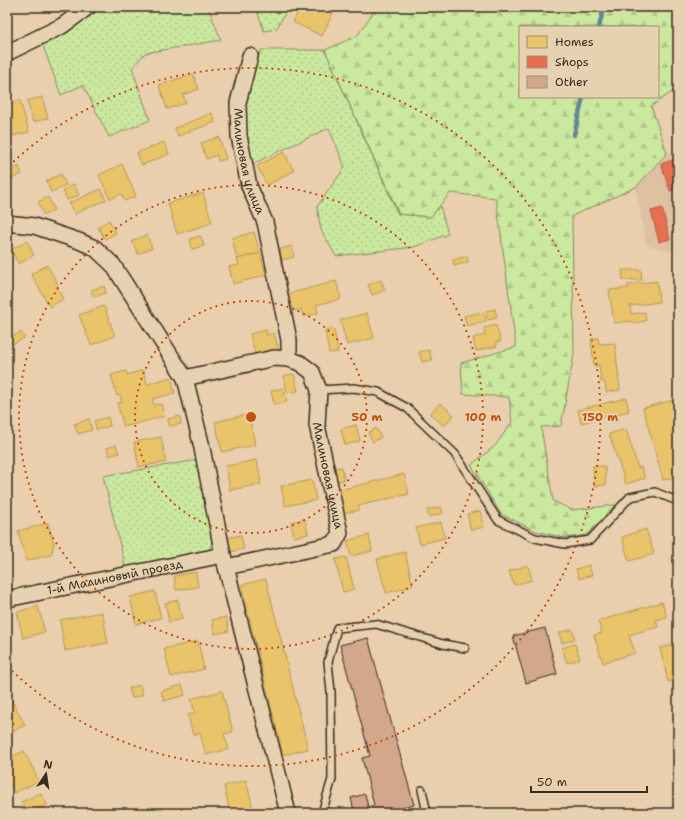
<svg xmlns="http://www.w3.org/2000/svg" width="685" height="820" viewBox="0 0 685 820" font-family="'Shantell Sans',sans-serif">
	<style>
		.built { fill: #dfc0a1 }
		.grass { fill: url(#grass-dots); stroke: #83895e }
		.forest { fill: url(#forest-firs); stroke: #83895e; fill-rule: evenodd }
		.homes { fill: #e9c46a; stroke: #b59653 }
		.shops { fill: #e76f51; stroke: #b35a42 }
		.lines { fill: none; stroke-linecap: round; stroke-linejoin: round }
		.stream { stroke: #648892; stroke-width: 4.5 }
		.building { fill: #d3a78c; stroke: #3b2a1e }
		.service-casing { stroke: #3b2a1e; stroke-width: 10 }
		.minor-casing { stroke: #3b2a1e; stroke-width: 18 }
		.service { stroke: #e6d2b0; stroke-width: 7 }
		.minor { stroke: #e6d2b0; stroke-width: 15 }
		.ring { fill: none; stroke: #c55010; stroke-width: 2; stroke-dasharray: 2 4 }
		.labels { text-anchor: middle; dominant-baseline: central; stroke-width: 4; stroke-linejoin: round; paint-order: stroke }
		.street-label { font-size: 12px; fill: #3b2a1e; stroke: #e6d2b0 }
		.centre { fill: #c55010; stroke: #e6d2b0; stroke-width: 2 }
		.ring-label { font-size: 12px; text-anchor: middle; font-weight: bold; fill: #c55010; stroke: #e6d2b0; stroke-width: 4; stroke-linejoin: round; paint-order: stroke }
	</style>
	<defs>
		<pattern id="grass-dots" width="8" height="8" patternUnits="userSpaceOnUse"><rect width="8" height="8" fill="#cbe89f"/><path d="M2 2h.1M6 6h.1" fill="none" stroke="#afc788" stroke-width="1.8" stroke-linecap="round"/></pattern>
		<pattern id="forest-firs" width="22" height="20" patternUnits="userSpaceOnUse"><rect width="22" height="20" fill="#cbe89f"/><path d="M5 1l3.5 6h-7zM16 11l3.5 6h-7z" fill="#afc788"/></pattern>
	</defs>
	<rect width="100%" height="100%" fill="#e9cfae"/>
	<filter id="ink" filterUnits="userSpaceOnUse"><feTurbulence type="fractalNoise" baseFrequency=".025" numOctaves="2"/><feDisplacementMap in="SourceGraphic" scale="8" xChannelSelector="R" yChannelSelector="G"/><feConvolveMatrix kernelMatrix="1 2 1 2 8 2 1 2 1" color-interpolation-filters="sRGB"/></filter>
	<g filter="url(#ink)">
		<!-- built -->
		<polygon class="built" points="678,152 678,253 646,245 636,187 667,153"/>
		<!-- grass -->
		<g class="grass">
			<polygon points="99,7 208,7 221,40 145,53 132,68 150,120 109,137 83,85 61,95 42,43 63,34"/>
			<polygon points="256,7 289,7 276,29 264,31"/>
			<polygon points="261,50 325,50 398,214 430,217 440,206 448,234 414,247 336,256 321,230 317,207 345,167 329,128 252,164 246,139 244,102"/>
			<polygon points="198,460 213,537 211,547 205,552 126,569 103,476"/>
		</g>
		<!-- forest -->
		<path class="forest" d="M377,7H678V88L651,106L667,153L636,187L572,216L574,354L561,426L541,427L553,501L572,510L615,505L587,535L565,538L536,531L501,514L471,465L495,446L512,422L509,397L463,394L461,363L516,347L496,198L450,193L431,217L399,214L325,50L357,36ZM520,27H658V97H520Z"/>
		<!-- homes -->
		<g class="homes">
			<polygon points="300,7 336,7 322,36 293,22"/>
			<polygon points="193,74 199,89 183,95 186,103 167,109 159,85"/>
			<polygon points="42,97 48,118 33,122 27,101"/>
			<polygon points="20,100 29,132 12,136 7,119 7,103"/>
			<polygon points="212,113 215,122 178,136 175,128"/>
			<polygon points="219,137 226,159 218,161 217,155 206,159 201,143"/>
			<polygon points="164,142 169,154 142,165 137,153"/>
			<polygon points="284,152 294,171 267,185 257,166"/>
			<polygon points="122,164 136,196 125,201 121,194 110,199 99,175"/>
			<polygon points="19,166 22,174 11,179 8,172"/>
			<polygon points="61,174 66,185 51,192 46,181"/>
			<polygon points="74,184 79,195 67,200 63,190"/>
			<polygon points="101,189 106,200 74,214 69,203"/>
			<polygon points="203,193 212,223 177,234 168,203"/>
			<polygon points="48,197 54,210 44,215 38,202"/>
			<polygon points="109,220 116,233 105,239 98,227"/>
			<polygon points="254,232 260,253 237,259 232,238"/>
			<polygon points="147,235 152,248 138,254 132,241"/>
			<polygon points="201,236 204,246 192,249 190,239"/>
			<polygon points="27,241 34,255 19,264 11,250"/>
			<polygon points="292,246 294,257 282,260 280,249"/>
			<polygon points="260,253 266,275 233,284 229,267 239,265 237,259"/>
			<polygon points="467,256 468,262 454,266 453,260"/>
			<polygon points="47,265 58,284 56,286 63,299 50,307 31,274"/>
			<polygon points="622,270 641,270 642,280 623,280"/>
			<polygon points="381,280 385,290 372,295 368,285"/>
			<polygon points="336,281 341,299 316,305 318,313 303,317 301,309 293,311 288,294"/>
			<polygon points="657,281 659,302 630,306 631,314 645,312 646,321 633,323 632,321 614,323 609,290 629,288 628,285"/>
			<polygon points="104,286 106,293 94,297 91,290"/>
			<polygon points="104,306 115,336 91,345 79,315"/>
			<polygon points="495,309 497,318 488,320 486,311"/>
			<polygon points="483,312 486,321 467,326 464,316"/>
			<polygon points="367,313 374,338 347,345 340,320"/>
			<polygon points="496,325 501,342 496,342 497,346 476,351 473,338 485,335 484,328"/>
			<polygon points="334,329 338,352 329,353 325,331"/>
			<polygon points="266,330 267,335 274,333 279,351 256,357 250,334"/>
			<polygon points="21,332 24,338 13,344 9,338"/>
			<polygon points="598,338 599,344 615,343 620,390 606,392 605,382 601,382 599,365 594,366 591,339"/>
			<polygon points="429,350 432,360 422,362 419,352"/>
			<polygon points="143,370 147,384 171,377 175,393 152,399 154,405 161,404 164,416 124,427 117,403 122,402 120,395 117,396 111,375 126,371 127,375"/>
			<polygon points="294,374 298,391 287,393 284,376"/>
			<polygon points="283,388 287,402 274,405 271,391"/>
			<polygon points="626,398 629,411 581,423 578,410"/>
			<polygon points="673,400 678,419 678,476 663,480 643,408"/>
			<polygon points="440,403 454,415 444,426 430,414"/>
			<polygon points="249,414 255,445 222,452 215,422"/>
			<polygon points="180,416 181,424 169,426 168,419"/>
			<polygon points="108,417 110,426 97,430 94,421"/>
			<polygon points="89,419 92,430 78,434 74,424"/>
			<polygon points="356,425 360,441 345,445 341,429"/>
			<polygon points="376,428 381,437 373,442 368,433"/>
			<polygon points="626,429 638,468 641,467 645,478 626,484 609,434"/>
			<polygon points="161,437 166,462 139,467 134,442"/>
			<polygon points="116,445 119,453 109,456 107,448"/>
			<polygon points="257,460 261,484 230,490 226,466"/>
			<polygon points="593,466 605,466 606,485 594,486"/>
			<polygon points="342,467 344,480 335,482 333,468"/>
			<polygon points="404,474 409,494 358,506 359,510 341,514 336,491"/>
			<polygon points="312,480 316,500 285,506 281,486"/>
			<polygon points="441,507 443,513 429,517 427,510"/>
			<polygon points="480,511 484,527 471,530 467,514"/>
			<polygon points="305,519 308,534 294,537 291,522"/>
			<polygon points="441,522 445,538 420,544 416,528"/>
			<polygon points="48,523 54,544 51,555 26,561 18,531"/>
			<polygon points="646,529 654,554 629,561 622,537"/>
			<polygon points="241,535 244,549 230,552 227,538"/>
			<polygon points="369,535 372,551 351,556 347,541"/>
			<polygon points="405,552 413,586 386,593 377,559"/>
			<polygon points="346,557 354,589 343,592 335,559"/>
			<polygon points="528,565 532,580 514,585 509,571"/>
			<polygon points="589,565 592,575 579,579 576,569"/>
			<polygon points="196,572 198,587 176,590 174,576"/>
			<polygon points="266,579 308,749 283,755 241,585"/>
			<polygon points="155,591 161,618 136,624 130,597"/>
			<polygon points="178,600 182,619 169,622 165,603"/>
			<polygon points="662,602 667,617 656,620 658,627 629,635 635,653 603,663 594,635 602,633 598,621"/>
			<polygon points="38,606 45,632 23,638 17,612"/>
			<polygon points="102,612 108,643 65,651 60,620"/>
			<polygon points="226,617 229,631 215,634 212,620"/>
			<polygon points="572,629 575,639 562,643 559,633"/>
			<polygon points="198,641 204,669 171,677 164,649"/>
			<polygon points="575,644 580,659 567,663 562,648"/>
			<polygon points="678,644 678,679 668,682 660,648"/>
			<polygon points="140,685 143,695 132,698 129,688"/>
			<polygon points="182,685 185,695 164,701 161,691"/>
			<polygon points="222,691 233,732 224,734 229,749 206,755 200,733 193,735 188,715 195,713 191,699"/>
			<polygon points="7,692 25,725 7,735"/>
			<polygon points="24,751 39,781 15,793 7,779 7,759"/>
			<polygon points="246,780 254,813 230,813 224,786"/>
			<polygon points="41,793 47,805 30,813 27,813 21,802"/>
		</g>
		<!-- shops -->
		<g class="shops">
			<polygon points="678,158 678,188 670,191 661,164"/>
			<polygon points="662,208 670,239 659,242 651,211"/>
		</g>
		<g class="lines">
			<!-- stream -->
			<g class="stream">
				<polyline points="599,27 604,7"/>
				<polyline points="574,135 583,97"/>
			</g>
		</g>
		<!-- building -->
		<g class="building">
			<polygon points="545,628 557,674 526,683 513,636"/>
			<polygon points="368,638 414,805 383,813 345,813 354,811 351,798 365,794 368,807 374,805 362,758 370,756 340,645"/>
		</g>
		<g class="lines">
			<!-- service casing -->
			<g class="service-casing">
				<g id="service">
					<polyline points="319,390 354,388 378,392 407,408 455,454 498,520 535,538 565,544 590,540 630,497 655,492 672,499 678,498"/>
					<polyline points="422,790 427,813"/>
					<polyline points="322,813 332,779 331,692 328,662 337,628 376,624 443,644 465,648"/>
				</g>
			</g>
			<!-- minor casing -->
			<g class="minor-casing">
				<g id="minor">
					<polyline points="7,53 62,26 88,7"/>
					<path id="s1" d="M250,56L238,103L239,136L249,186L265,222L289,340V359"/>
					<polyline points="7,223 34,226 79,241 95,248 113,265 185,378 201,443 223,555 288,813"/>
					<path id="s2" d="M185,378L274,358L289,359L300,363L312,372L319,390L317,425L340,533L334,544L226,567"/>
					<path id="s3" d="M7,599L223,555"/>
				</g>
			</g>
			<!-- service -->
			<use href="#service" class="service"/>
			<!-- minor -->
			<use href="#minor" class="minor"/>
		</g>
	</g>
	<!-- distance rings -->
	<g class="ring">
		<circle cx="251" cy="417" r="116"/>
		<circle cx="251" cy="417" r="232"/>
		<path d="M9 166A349 349 0 1 1 9 668"/>
	</g>
	<g class="labels">
		<!-- street labels -->
		<g class="street-label">
			<text stroke="none"><textPath href="#s1" startOffset="108">Малиновая улица</textPath></text>
			<text stroke="none"><textPath href="#s2" startOffset="239">Малиновая улица</textPath></text>
			<text stroke="none"><textPath href="#s3" startOffset="110">1-й Малиновый проезд</textPath></text>
		</g>
	</g>
	<circle cx="251" cy="417" r="6" class="centre"/>
	<g class="ring-label">
		<text x="367" y="421">50 m</text>
		<text x="483" y="421">100 m</text>
		<text x="600" y="421">150 m</text>
	</g>
	<!-- margin -->
	<rect width="685" height="820" fill="none" stroke="#e6d2b0" stroke-width="24"/>
	<rect x="12" y="12" width="661" height="796" fill="none" stroke="#3b2a1e" stroke-width="1.5" filter="url(#ink)"/>
	<!-- legend -->
	<rect x="519" y="26" width="140" height="72" fill="#e6d2b0" stroke="#a28f76"/>
	<rect x="527" y="36" width="20" height="12" fill="#e9c46a" stroke="#a28f76"/>
	<text x="555" y="46" font-size="12" fill="#3b2a1e">Homes</text>
	<rect x="527" y="56" width="20" height="12" fill="#e76f51" stroke="#a28f76"/>
	<text x="555" y="66" font-size="12" fill="#3b2a1e">Shops</text>
	<rect x="527" y="76" width="20" height="12" fill="#d3a78c" stroke="#a28f76"/>
	<text x="555" y="86" font-size="12" fill="#3b2a1e">Other</text>
	<!-- north arrow -->
	<g transform="translate(46 774) rotate(13)" stroke="#e6d2b0" stroke-width="3" paint-order="stroke">
	<path d="M0-3L7 15L0 10L-7 15Z" fill="#3b2a1e"/>
	<text y="-6" font-size="11" font-weight="bold" text-anchor="middle" fill="#3b2a1e">N</text>
	</g>
	<!-- scale -->
	<path d="M531 786v6h116v-6" fill="none" stroke="#3b2a1e" stroke-width="2"/>
	<text x="537" y="786" font-size="12" fill="#3b2a1e" stroke="#e6d2b0" stroke-width="3" paint-order="stroke">50 m</text>
</svg>
